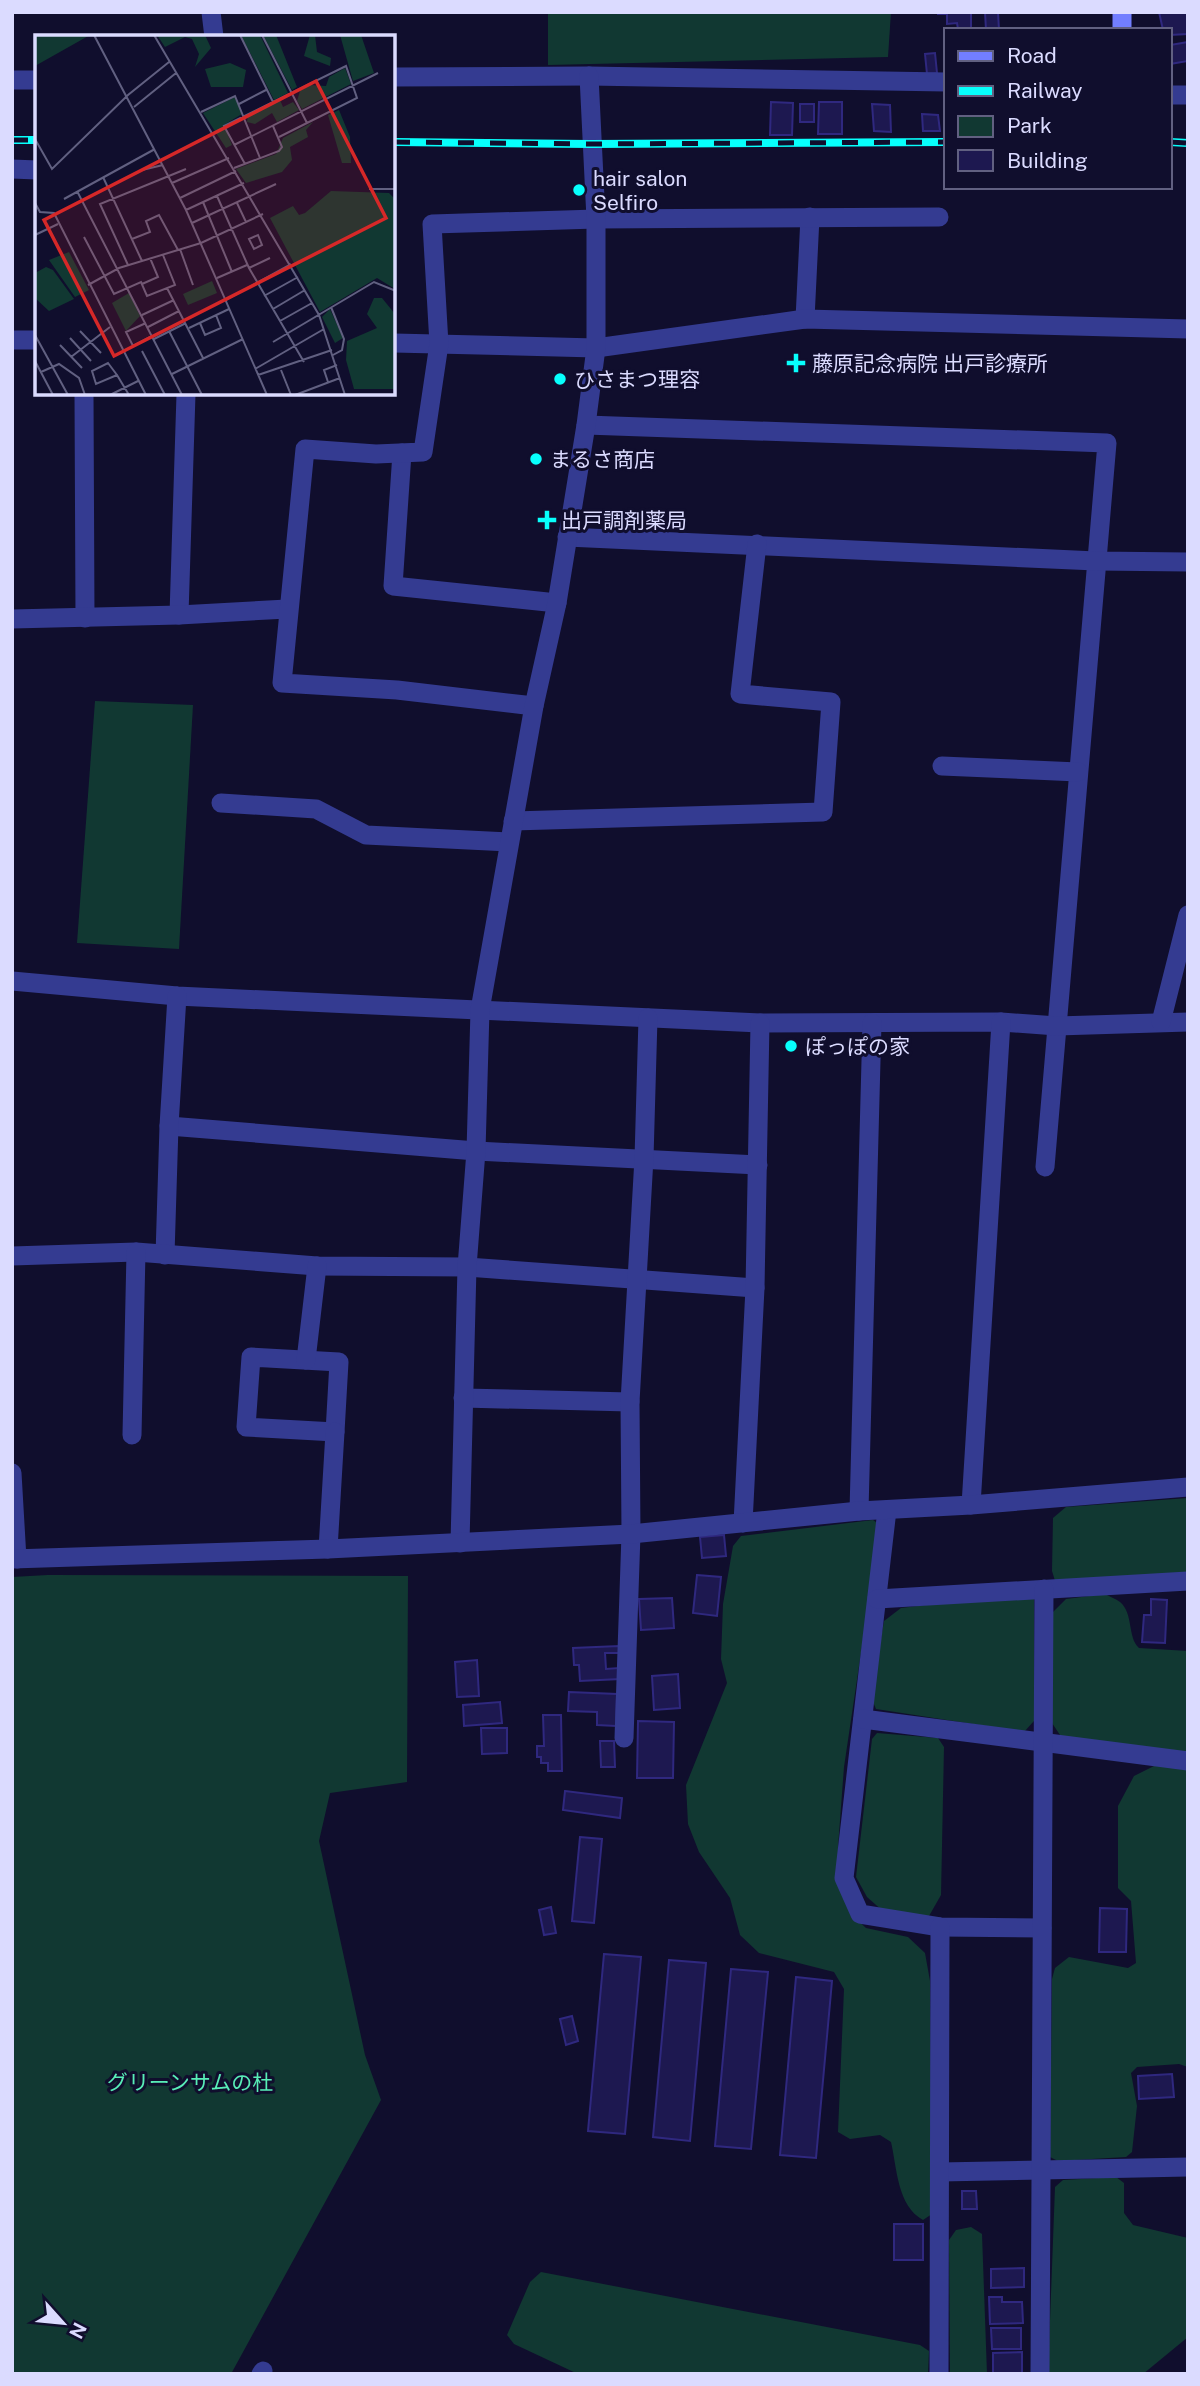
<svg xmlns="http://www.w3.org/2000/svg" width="1200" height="2386" viewBox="0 0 1200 2386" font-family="'Public Sans','Noto Sans JP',sans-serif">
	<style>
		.green { fill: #113832 }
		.building { fill: #1d1850; stroke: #2f287f; stroke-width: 2 }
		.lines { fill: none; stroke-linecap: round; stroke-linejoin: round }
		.minor { stroke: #343b91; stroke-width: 19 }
		.tertiary { stroke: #343b91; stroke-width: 19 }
		.secondary { stroke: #727eff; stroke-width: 19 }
		.rail-casing { stroke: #07fffc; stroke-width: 8 }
		.rail { stroke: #100e2d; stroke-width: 5; stroke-dasharray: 16; stroke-linecap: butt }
		.poi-dot { fill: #07fffc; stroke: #100e2d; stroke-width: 2.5 }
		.labels { text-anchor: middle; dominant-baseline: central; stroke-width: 6; stroke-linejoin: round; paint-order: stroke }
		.poi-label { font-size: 21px; fill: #dbdbff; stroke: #100e2d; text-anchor: start }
		.park-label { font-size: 21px; fill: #58edb7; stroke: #100e2d }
		.inset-road { fill: none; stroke: #616081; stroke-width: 2 }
		.view { fill: #d62828; fill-opacity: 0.15; stroke: #d62828; stroke-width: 3.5 }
		.inset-edge { fill: none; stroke: #dbdbff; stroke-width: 3.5 }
	</style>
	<rect width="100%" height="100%" fill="#100e2d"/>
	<!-- green -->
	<g class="green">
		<polygon points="548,12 891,12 888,57 548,65"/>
		<polygon points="95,701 193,705 179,949 77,943"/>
		<polygon points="1188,1498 1188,1574 1056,1584 1052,1571 1053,1518 1066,1507"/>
		<path d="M873,1520L880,1525L844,1767L838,1847L839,1885L851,1914L866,1928L908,1937L925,1953L930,1981L932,2214L923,2220C897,2206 897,2168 891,2142L880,2135L850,2139L838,2132L844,1989L834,1972L759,1953L740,1935L730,1898L699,1852L688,1824L686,1785L727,1683L721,1659L723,1604L733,1546L741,1536Z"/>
		<polygon points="48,1575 408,1576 407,1782 330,1793 319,1841 365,2055 381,2100 231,2374 12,2374 12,1577"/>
		<polygon points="1027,1593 1034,1596 1034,1721 1024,1732 876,1709 871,1697 884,1621 901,1608"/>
		<path d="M1105,1594C1109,1596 1116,1599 1120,1602C1134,1614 1127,1637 1139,1648L1188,1651V1754L1062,1738L1052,1723V1613L1066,1599Z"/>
		<polygon points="877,1733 938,1738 944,1747 941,1895 929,1916 884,1912 867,1897 856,1877 872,1739"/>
		<polygon points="1162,1762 1188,1770 1188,2067 1179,2064 1137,2067 1131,2073 1137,2106 1132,2152 1126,2157 1058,2161 1050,2157 1052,1979 1055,1968 1069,1957 1128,1968 1136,1963 1131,1901 1118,1888 1118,1806 1134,1776"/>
		<polygon points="1116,2177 1124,2183 1124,2213 1133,2225 1188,2238 1188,2337 1143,2374 1048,2374 1055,2187 1063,2180"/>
		<polygon points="971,2227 982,2234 987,2374 950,2374 949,2240 956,2230"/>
		<polygon points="541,2272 920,2345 929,2351 928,2374 578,2374 514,2344 507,2335 530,2282"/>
	</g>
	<!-- building -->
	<g class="building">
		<polygon points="938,12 971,12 971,28 958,29 957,23 947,24 947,14 938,14"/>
		<polygon points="985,12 998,12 999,30 986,30"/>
		<polygon points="1159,12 1188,12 1188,34 1170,35 1170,30 1163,30"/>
		<polygon points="1188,42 1188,61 1170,64 1170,45"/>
		<polygon points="935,53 937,73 927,74 925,54"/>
		<polygon points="771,102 793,103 792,135 770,135"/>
		<polygon points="819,102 842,102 842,134 818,134"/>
		<rect x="800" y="104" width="14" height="18"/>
		<polygon points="872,104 890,105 891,132 874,131"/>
		<polygon points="922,114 938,115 940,131 923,131"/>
		<polygon points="724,1535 726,1556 702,1558 700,1537"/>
		<polygon points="697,1575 721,1577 717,1616 693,1613"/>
		<polygon points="672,1598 674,1628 641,1630 639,1599"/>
		<polygon points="1151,1599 1167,1600 1165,1643 1142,1642 1144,1615 1151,1615"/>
		<polygon points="619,1646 620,1653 605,1653 606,1669 619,1668 620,1679 580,1681 579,1665 574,1665 573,1648"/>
		<polygon points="477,1660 479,1696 457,1697 455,1662"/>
		<polygon points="678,1674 680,1708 654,1710 652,1676"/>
		<polygon points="569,1692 617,1694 616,1726 597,1725 597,1712 568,1711"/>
		<polygon points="500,1702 502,1723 464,1726 463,1705"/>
		<polygon points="543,1715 561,1715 562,1771 548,1771 548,1763 541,1763 541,1757 537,1757 537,1746 544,1746"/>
		<polygon points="638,1721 674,1722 673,1778 637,1778"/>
		<polygon points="481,1728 507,1728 507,1753 482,1754"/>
		<polygon points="600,1741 614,1741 615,1767 601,1767"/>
		<polygon points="565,1791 622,1798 620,1818 563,1810"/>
		<polygon points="580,1837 602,1839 594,1923 572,1921"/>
		<polygon points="551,1907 556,1933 544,1935 539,1910"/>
		<polygon points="1100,1908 1127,1909 1126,1952 1099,1952"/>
		<polygon points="604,1954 641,1957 625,2134 588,2131"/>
		<polygon points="669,1960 706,1963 690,2141 653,2137"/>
		<polygon points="731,1969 768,1972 751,2149 715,2146"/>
		<polygon points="796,1977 832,1981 816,2158 780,2155"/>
		<polygon points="572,2016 578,2041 566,2045 560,2019"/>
		<polygon points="1172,2074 1174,2097 1139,2099 1138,2076"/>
		<polygon points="962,2191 976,2191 977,2209 962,2209"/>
		<rect x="894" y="2224" width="29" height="36"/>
		<polygon points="1024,2268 1024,2287 991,2288 991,2269"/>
		<polygon points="989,2297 1002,2297 1002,2302 1022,2302 1023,2323 990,2324"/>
		<polygon points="991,2328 1021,2328 1021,2349 992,2349"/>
		<polygon points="1022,2352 1022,2373 993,2374 993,2353"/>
	</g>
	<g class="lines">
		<!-- minor -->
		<g class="minor">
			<polyline points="211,12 214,37"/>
			<polyline points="394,77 589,76 946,82"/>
			<polyline points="12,80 37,80"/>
			<polyline points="1170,95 1188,95"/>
			<polyline points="12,169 37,170"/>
			<polyline points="805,319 810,217"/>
			<polyline points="12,340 37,340"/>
			<polyline points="394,343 596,348 805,319 1188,329"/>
			<polyline points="84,394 85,618"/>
			<polyline points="586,425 1107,443 1045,1167"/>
			<polyline points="402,453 393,586 557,603"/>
			<polyline points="567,537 1096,561 1188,562"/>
			<polyline points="179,615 186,394"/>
			<polyline points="12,619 179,615 287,609"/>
			<polyline points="534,706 397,690 282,683 305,449 376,454 423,452 439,344 432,224 596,219 939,217"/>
			<polyline points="942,766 1078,772"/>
			<polyline points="221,803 316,809 366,835 509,842"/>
			<polyline points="513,821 823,812 831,702 740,694 757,544"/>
			<polyline points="12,981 177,996 760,1023 1001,1022 1057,1026 1188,1022"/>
			<polyline points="1161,1022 1188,915"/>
			<polyline points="169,1126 476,1151 758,1165"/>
			<polyline points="165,1255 169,1126 177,996"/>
			<polyline points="12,1256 136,1252 317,1266 467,1267 755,1288"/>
			<polygon points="251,1357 339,1362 335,1432 246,1427"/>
			<polyline points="306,1360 317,1266"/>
			<polyline points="463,1398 630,1402"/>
			<polyline points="132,1435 136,1252"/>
			<polyline points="12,1473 17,1559"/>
			<polyline points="971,1505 1001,1022"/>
			<polyline points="887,1510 844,1878 860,1914 940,1927 1042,1928"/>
			<polyline points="859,1511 872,1023"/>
			<polyline points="743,1523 755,1288 760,1023"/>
			<polyline points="460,1543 467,1267 476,1151 480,1010 534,706 557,603 586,425 596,348 596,219 589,76"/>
			<polyline points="328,1549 335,1432"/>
			<polyline points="877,1599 1188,1581"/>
			<polyline points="863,1719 1188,1761"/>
			<polyline points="624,1738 631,1534 630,1402 644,1158 648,1018"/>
			<polyline points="940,2172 1188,2167"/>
			<polyline points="261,2374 263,2371"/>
			<polyline points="939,2374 940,1927"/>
			<polyline points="1040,2374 1044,1589"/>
		</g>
		<!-- tertiary -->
		<polyline class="tertiary" points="12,1559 328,1549 631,1534 859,1511 971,1505 1188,1487"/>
		<!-- secondary -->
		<polyline class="secondary" points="1122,30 1122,12"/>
		<!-- rail casing -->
		<g class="rail-casing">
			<g id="rail">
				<polyline points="12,140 37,140"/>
				<polyline points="394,142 591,144 946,142"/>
				<polyline points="1170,142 1188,143"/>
			</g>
		</g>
		<!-- rail -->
		<use href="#rail" class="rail"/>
	</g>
	<!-- markers -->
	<g class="poi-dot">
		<circle cx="579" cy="190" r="7"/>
		<path d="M792.5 352.5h7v7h7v7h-7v7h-7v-7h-7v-7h7z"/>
		<circle cx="560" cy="379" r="7"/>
		<circle cx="536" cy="459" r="7"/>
		<path d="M543.5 509.5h7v7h7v7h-7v7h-7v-7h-7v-7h7z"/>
		<circle cx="791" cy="1046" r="7"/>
	</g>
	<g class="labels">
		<!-- poi labels -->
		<g class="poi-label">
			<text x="593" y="178">hair salon<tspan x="593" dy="24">Selfiro</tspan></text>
			<text x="812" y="363">藤原記念病院 出戸診療所</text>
			<text x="574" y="379">ひさまつ理容</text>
			<text x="550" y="459">まるさ商店</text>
			<text x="561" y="520">出戸調剤薬局</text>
			<text x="805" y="1046">ぽっぽの家</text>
		</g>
		<!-- park labels -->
		<g class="park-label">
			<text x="190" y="2082">グリーンサムの杜</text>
		</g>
	</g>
	<!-- overview -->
	<g transform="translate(35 35)">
		<rect width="360" height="360" fill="#100e2d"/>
		<path d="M0,0H55L0,31ZM122,0H170L176,13L160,32L164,19L157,4L150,2L130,12ZM206,0H225L253,58L239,65ZM228,0H241L262,52L257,55ZM275,0H280L282,17L296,23L295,31L269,21ZM305,0H326L339,38L318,46ZM195,28L211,35L208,52H176L170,34ZM310,33L316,49L267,74L262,66L265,56L275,50L291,51L294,42ZM200,62L207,79L189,90L197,110L191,113L168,78ZM245,65L248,72L258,67L264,75L242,87L237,78L220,89L212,87L213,80ZM304,75L315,102L316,128H307L293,80ZM278,87L271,95L273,102L255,112L257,125L247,137L211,148L201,134L241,119L248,103ZM296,156L354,158L360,164V254L342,243L285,277L235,183L258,171L264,180L270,178ZM34,217L54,255L40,262L14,225ZM11,232L18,235L39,264L14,276L0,263V238ZM177,246L182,258L153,270L148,259ZM94,258L105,281L91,296L77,268ZM339,263H347L360,279V354H319L311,325L312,306L342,293L332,279ZM295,274L308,303L300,308L287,282Z" fill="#113832"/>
		<path class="inset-road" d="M59,0L151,175L232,360M119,0L284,280L310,360M205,0L238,67M227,0L272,88M204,69L231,55M99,72L141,38M166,77L200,61L225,123M0,104L17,134L93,60L134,27M199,110L343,38M210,129L189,91L311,31L322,63L244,102M199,133L244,116L247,112L238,91M107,135L128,130M68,142L107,226M137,148L194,123M334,154H361M42,156L147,360M182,161L214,233L269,327M145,163L201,136M29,164L120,114M168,167L197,237M0,168L5,177L19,178L111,360M202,168L211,187M151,175L209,148M157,188L241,149M0,200L23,189M223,200L227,210L219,214L214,204ZM49,202L79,259L106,247L112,261L140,250L128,220M97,204L115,197L111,186L124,180L143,215M145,214L158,250M93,230L65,169L151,134M214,233L235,223M182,243L212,230M107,249L123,242L115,223M53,250L84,233L166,208L228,179M132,253L168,323M229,261L263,242M191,265L256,229M296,272L309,304L307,315L298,320M238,274L270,255M107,280L139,265M245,286L277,268M111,288L91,297L98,311L117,301M165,288L170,300L186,293L181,280M113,292L144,276M154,293L194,274M45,296L66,318M134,296L167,360M0,300L33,360M35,303L56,326M119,304L151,288M238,307L339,247L361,256M25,310L47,333M107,316L130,360M36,322L75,292M0,326L18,360M73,328L82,340L61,349L57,336ZM220,334L289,294M246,335L256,360M6,337L24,329L44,343L50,360M137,339L208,304M82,340L94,360M223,340L297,315M293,347L289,335L302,330M75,360L103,346M260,360L305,343"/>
		<path class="view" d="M281,46L351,183L79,321L9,185Z"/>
		<rect width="360" height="360" class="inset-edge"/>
	</g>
	<!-- border -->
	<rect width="1200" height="2386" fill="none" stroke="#dbdbff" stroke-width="28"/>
	<!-- legend -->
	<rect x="944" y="28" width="228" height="161" fill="#100e2d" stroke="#616081" stroke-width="2"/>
	<rect x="958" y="51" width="35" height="10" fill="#727eff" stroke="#616081" stroke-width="2"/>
	<text x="1007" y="63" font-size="21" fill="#dbdbff">Road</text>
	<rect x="958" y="86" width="35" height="10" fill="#07fffc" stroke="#616081" stroke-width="2"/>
	<text x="1007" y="98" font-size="21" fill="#dbdbff">Railway</text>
	<rect x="958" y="116" width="35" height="21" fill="#113832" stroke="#616081" stroke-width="2"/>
	<text x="1007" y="133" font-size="21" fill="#dbdbff">Park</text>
	<rect x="958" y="150" width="35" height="21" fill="#1d1850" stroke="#616081" stroke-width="2"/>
	<text x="1007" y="168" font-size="21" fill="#dbdbff">Building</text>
	<!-- north arrow -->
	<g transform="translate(63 2323) rotate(117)" stroke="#100e2d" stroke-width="5" paint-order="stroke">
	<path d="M0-5L12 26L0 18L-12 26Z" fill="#dbdbff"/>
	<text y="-10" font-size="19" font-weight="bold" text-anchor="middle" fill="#dbdbff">N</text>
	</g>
</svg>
